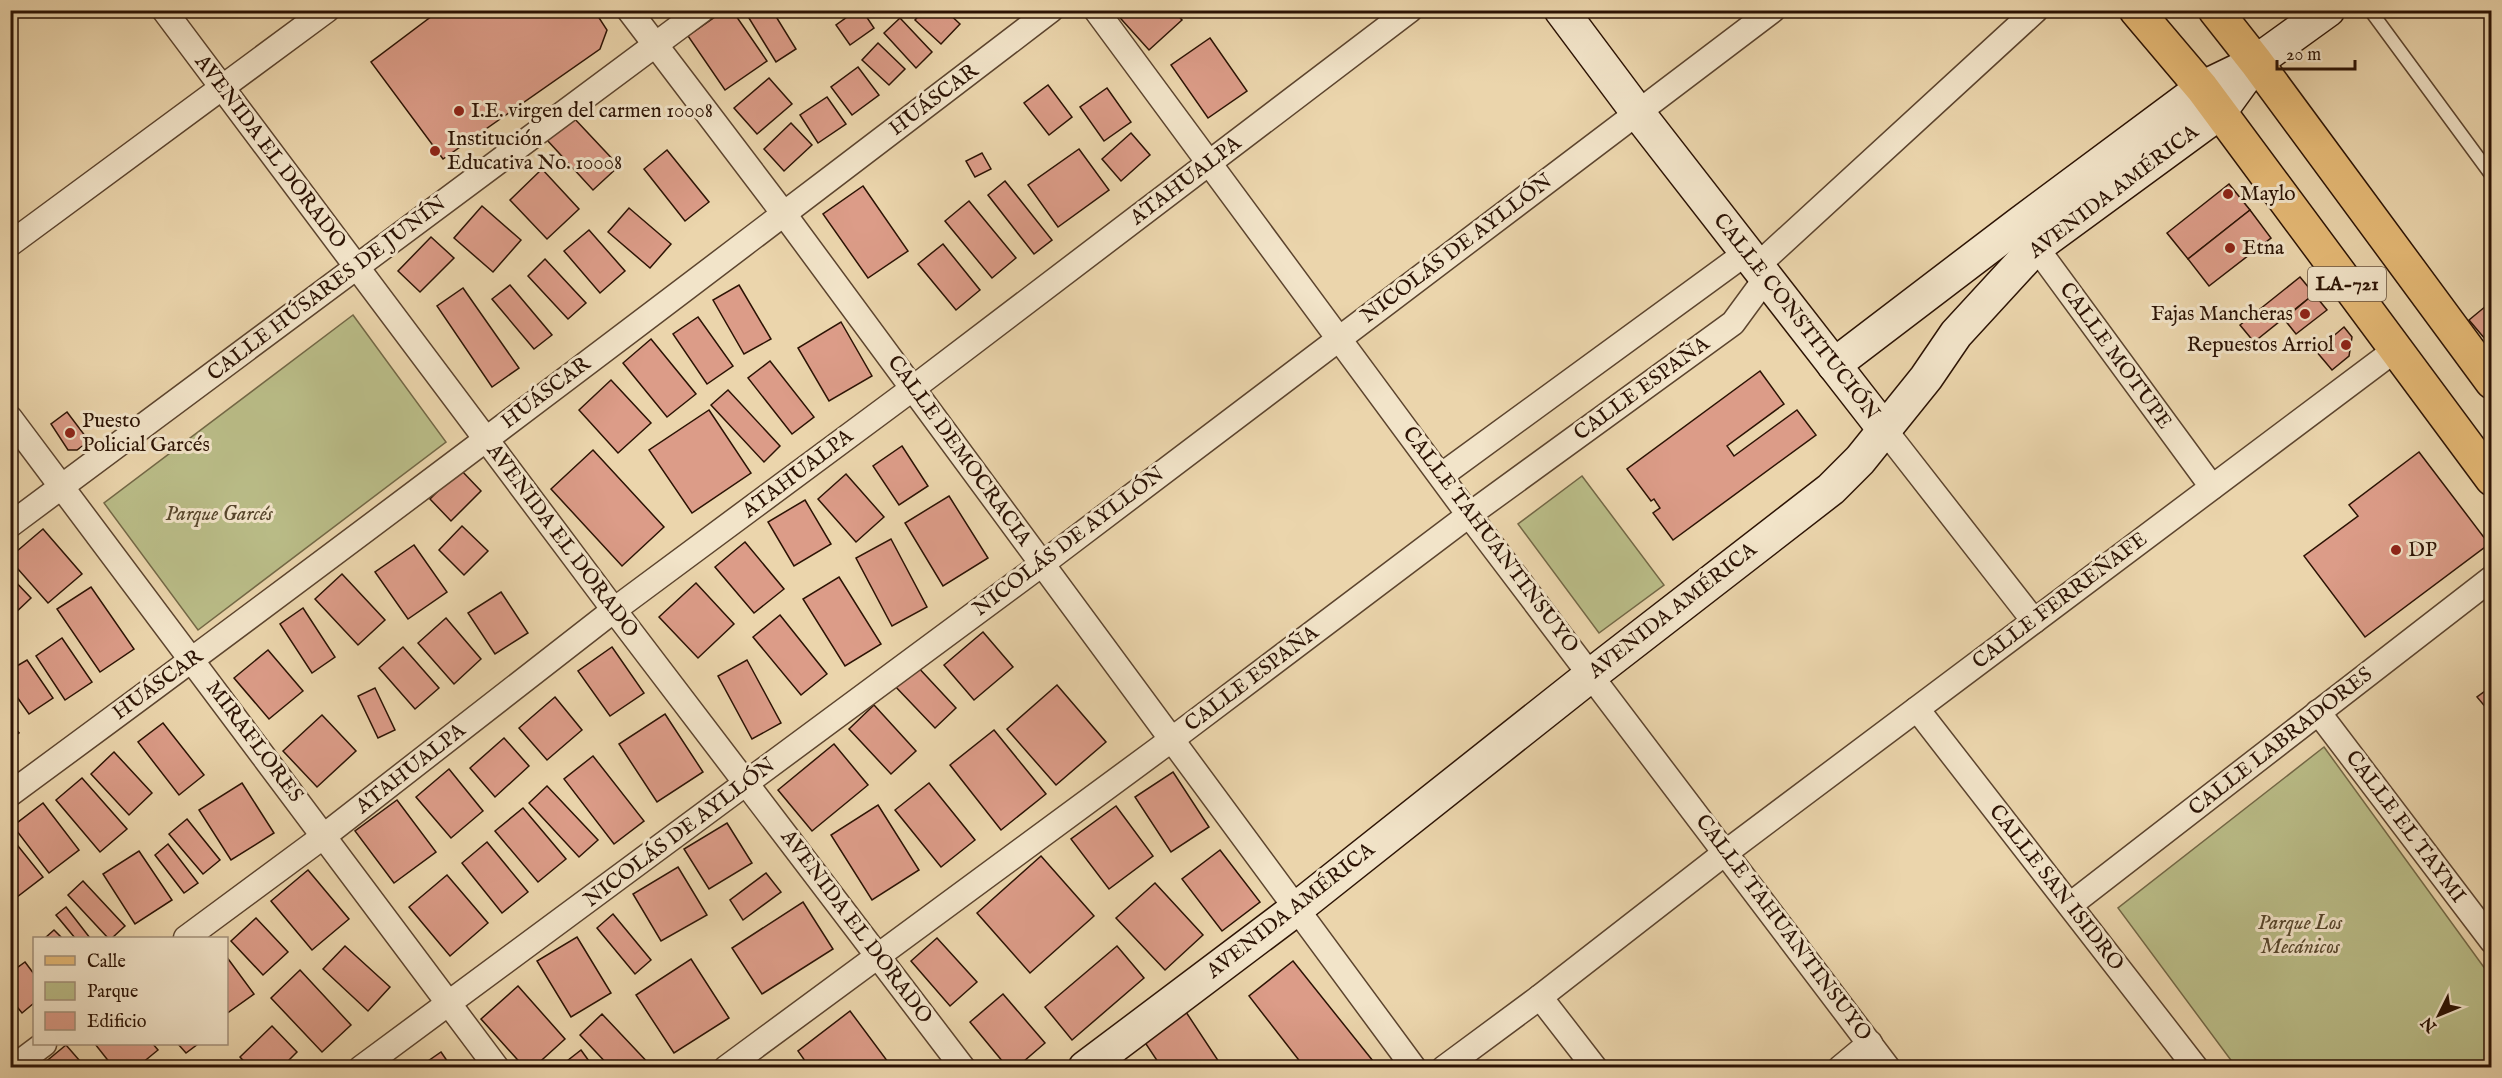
<svg xmlns="http://www.w3.org/2000/svg" width="2502" height="1078" viewBox="0 0 2502 1078" font-family="'IM FELL English',serif">
	<style>
		.green { fill: #babd88; stroke: #736846; stroke-width: 1.5 }
		.building { fill: #dc9c88; stroke: #2c1304; stroke-width: 1.5 }
		.lines { fill: none; stroke-linecap: round; stroke-linejoin: round }
		.lane-casing { stroke: #5c442e; stroke-width: 15 }
		.street-casing { stroke: #5c442e; stroke-width: 27 }
		.secondary-casing { stroke: #2c1304; stroke-width: 36 }
		.primary-casing { stroke: #2c1304; stroke-width: 36 }
		.lane { stroke: #f2e4c9; stroke-width: 12 }
		.street { stroke: #f2e4c9; stroke-width: 24 }
		.secondary { stroke: #f2e4c9; stroke-width: 33 }
		.primary { stroke: #e6ba76; stroke-width: 33 }
		.poi-dot { fill: #8f2418; stroke: #f2e4c9; stroke-width: 2 }
		.labels { text-anchor: middle; dominant-baseline: central; stroke-width: 6; stroke-linejoin: round; paint-order: stroke }
		.shield { fill: #f2e4c9; stroke: #67523f; stroke-width: 1.5 }
		.shield-label { font-size: 20px; font-weight: bold; fill: #2c1304 }
		.street-label { font-size: 21px; fill: #2c1304; stroke: #f2e4c9 }
		.poi-label { font-size: 21px; fill: #2c1304; stroke: #f2e4c9; text-anchor: start }
		.park-label { font-size: 21px; font-style: italic; fill: #57462c; stroke: #f2e4c9 }
	</style>
	<rect width="100%" height="100%" fill="#ebd5ac"/>
	<filter id="stains"><feTurbulence type="fractalNoise" baseFrequency=".00333" numOctaves="4"/><feColorMatrix values="0 0 0 0 .2 0 0 0 0 .09 0 0 0 0 .02 0 0 0 .5 -.17"/></filter>
	<radialGradient id="worn" r=".72"><stop offset=".6" stop-color="#630" stop-opacity="0"/><stop offset="1" stop-color="#630" stop-opacity=".3"/></radialGradient>
	<!-- green -->
	<g class="green">
		<polygon points="353,315 446,442 198,630 104,503"/>
		<polygon points="1582,476 1664,585 1599,633 1518,524"/>
		<polygon points="2324,747 2491,977 2491,1067 2236,1067 2118,908"/>
	</g>
	<!-- building -->
	<g class="building">
		<polygon points="440,10 594,10 607,30 600,49 443,159 371,62"/>
		<polygon points="725,10 732,10 767,61 725,90 688,36"/>
		<polygon points="744,10 772,10 796,49 776,62"/>
		<polygon points="857,10 862,10 874,28 850,45 836,25"/>
		<polygon points="924,10 945,10 960,24 941,44 915,20"/>
		<polygon points="1113,10 1173,10 1182,20 1149,50"/>
		<polygon points="900,18 932,52 916,68 884,33"/>
		<polygon points="1210,38 1247,91 1208,118 1171,65"/>
		<polygon points="878,43 905,69 889,85 862,60"/>
		<polygon points="858,67 879,95 852,115 831,87"/>
		<polygon points="769,78 792,104 757,134 734,108"/>
		<polygon points="1048,85 1072,117 1049,135 1024,103"/>
		<polygon points="1107,88 1131,122 1104,141 1080,107"/>
		<polygon points="827,97 846,124 818,143 800,115"/>
		<polygon points="572,116 619,166 593,190 547,140"/>
		<polygon points="791,123 812,145 784,171 764,149"/>
		<polygon points="1131,133 1150,155 1121,181 1102,159"/>
		<polygon points="1079,149 1109,190 1058,227 1028,185"/>
		<polygon points="667,150 709,202 685,221 644,169"/>
		<polygon points="982,153 991,169 975,177 966,161"/>
		<polygon points="542,169 579,209 547,239 510,200"/>
		<polygon points="1005,181 1052,240 1034,254 988,195"/>
		<polygon points="2229,184 2250,210 2188,259 2167,233"/>
		<polygon points="863,186 908,251 868,278 823,214"/>
		<polygon points="969,201 1016,258 992,278 945,221"/>
		<polygon points="482,206 521,240 493,272 454,238"/>
		<polygon points="629,208 671,244 650,268 608,232"/>
		<polygon points="2250,210 2271,238 2209,286 2188,259"/>
		<polygon points="589,230 625,271 600,293 564,251"/>
		<polygon points="431,237 454,258 420,292 398,271"/>
		<polygon points="943,244 980,290 956,310 918,264"/>
		<polygon points="545,259 586,303 568,319 528,276"/>
		<polygon points="2300,277 2314,294 2254,342 2240,325"/>
		<polygon points="510,285 552,335 534,349 492,299"/>
		<polygon points="739,285 771,339 744,354 713,300"/>
		<polygon points="463,288 519,368 492,387 437,306"/>
		<polygon points="2314,294 2327,310 2296,334 2284,319"/>
		<polygon points="2492,301 2492,346 2491,346 2469,320"/>
		<polygon points="698,317 733,366 707,384 673,334"/>
		<polygon points="841,322 872,376 829,401 798,348"/>
		<polygon points="2344,327 2352,337 2349,356 2332,370 2316,351"/>
		<polygon points="651,339 696,394 667,417 623,363"/>
		<polygon points="770,361 814,417 792,434 748,378"/>
		<polygon points="1760,371 1784,404 1727,446 1734,456 1797,410 1816,435 1673,540 1653,513 1660,508 1654,499 1651,501 1627,469"/>
		<polygon points="611,380 651,423 618,453 579,410"/>
		<polygon points="728,390 780,446 764,462 711,405"/>
		<polygon points="709,410 751,473 692,513 649,450"/>
		<polygon points="67,412 89,441 77,450 68,450 51,424"/>
		<polygon points="902,446 928,486 899,505 873,466"/>
		<polygon points="593,450 664,527 622,566 551,489"/>
		<polygon points="2419,452 2489,544 2365,637 2304,556 2358,516 2349,505"/>
		<polygon points="460,469 481,491 451,521 430,499"/>
		<polygon points="846,474 884,517 856,542 818,499"/>
		<polygon points="949,496 988,558 943,586 905,523"/>
		<polygon points="805,500 831,544 794,566 768,522"/>
		<polygon points="462,526 488,551 464,575 439,550"/>
		<polygon points="43,529 82,574 48,603 10,560 10,557"/>
		<polygon points="891,539 927,607 892,626 856,558"/>
		<polygon points="745,542 784,589 754,613 715,567"/>
		<polygon points="414,545 447,592 408,619 375,572"/>
		<polygon points="342,574 385,620 358,645 315,599"/>
		<polygon points="10,576 31,598 13,615 10,613"/>
		<polygon points="839,577 881,644 845,666 803,599"/>
		<polygon points="696,583 734,624 698,658 659,617"/>
		<polygon points="91,587 134,649 100,672 57,609"/>
		<polygon points="501,592 528,633 495,654 468,613"/>
		<polygon points="303,608 335,657 312,673 280,624"/>
		<polygon points="780,615 827,674 801,695 753,637"/>
		<polygon points="446,618 481,659 454,684 418,643"/>
		<polygon points="983,632 1013,667 974,700 944,665"/>
		<polygon points="62,638 92,682 65,700 36,656"/>
		<polygon points="403,647 439,688 415,709 379,668"/>
		<polygon points="612,647 644,693 610,716 578,671"/>
		<polygon points="268,650 303,691 269,719 234,678"/>
		<polygon points="27,660 53,698 29,714 10,687 10,670"/>
		<polygon points="747,660 781,723 752,739 718,676"/>
		<polygon points="915,664 956,708 935,728 893,684"/>
		<polygon points="1057,685 1106,742 1056,785 1007,729"/>
		<polygon points="2492,686 2492,715 2477,697"/>
		<polygon points="375,688 395,730 378,738 358,696"/>
		<polygon points="555,697 582,730 547,760 519,728"/>
		<polygon points="874,705 916,751 891,774 849,729"/>
		<polygon points="665,714 703,772 657,802 619,744"/>
		<polygon points="322,715 356,751 317,787 283,751"/>
		<polygon points="10,722 19,733 10,740"/>
		<polygon points="163,723 204,775 179,795 138,742"/>
		<polygon points="994,730 1046,794 1001,830 950,765"/>
		<polygon points="504,738 529,766 495,797 470,768"/>
		<polygon points="834,744 868,785 812,831 778,790"/>
		<polygon points="114,752 152,793 129,815 91,774"/>
		<polygon points="593,756 644,821 614,844 564,779"/>
		<polygon points="449,769 483,811 451,838 416,797"/>
		<polygon points="1173,772 1209,827 1171,852 1135,797"/>
		<polygon points="82,778 127,829 100,852 56,800"/>
		<polygon points="242,783 274,833 231,860 199,810"/>
		<polygon points="929,783 975,840 941,867 895,810"/>
		<polygon points="547,786 598,840 579,857 529,803"/>
		<polygon points="397,800 436,852 394,883 355,831"/>
		<polygon points="43,803 79,850 49,873 13,826"/>
		<polygon points="878,805 919,870 872,900 831,835"/>
		<polygon points="1116,806 1153,856 1109,889 1071,839"/>
		<polygon points="523,808 566,859 538,882 495,831"/>
		<polygon points="187,819 220,860 203,874 169,834"/>
		<polygon points="727,823 752,863 709,889 684,849"/>
		<polygon points="10,836 43,877 17,897 10,889"/>
		<polygon points="487,842 528,892 502,913 462,863"/>
		<polygon points="168,844 198,883 184,893 155,855"/>
		<polygon points="1220,850 1260,902 1222,931 1182,879"/>
		<polygon points="139,851 172,900 135,924 103,874"/>
		<polygon points="1041,856 1094,916 1030,973 977,913"/>
		<polygon points="678,867 707,915 661,941 633,894"/>
		<polygon points="308,870 349,919 312,950 271,901"/>
		<polygon points="766,873 781,892 743,920 730,900"/>
		<polygon points="447,875 488,923 450,956 409,907"/>
		<polygon points="83,881 125,926 112,938 108,938 68,895"/>
		<polygon points="1155,883 1203,935 1165,970 1116,918"/>
		<polygon points="803,902 833,949 762,994 732,948"/>
		<polygon points="66,907 90,938 75,938 56,915"/>
		<polygon points="613,914 651,960 635,974 597,928"/>
		<polygon points="256,918 288,952 263,975 231,941"/>
		<polygon points="54,930 62,938 45,938"/>
		<polygon points="577,937 611,993 571,1017 537,961"/>
		<polygon points="937,938 977,982 950,1006 911,961"/>
		<polygon points="345,946 390,987 368,1011 323,969"/>
		<polygon points="1117,946 1144,978 1072,1040 1045,1007"/>
		<polygon points="226,956 254,994 226,1014"/>
		<polygon points="691,959 729,1018 674,1053 636,995"/>
		<polygon points="1293,961 1377,1066 1375,1068 1305,1068 1249,996"/>
		<polygon points="25,962 34,974 34,1003 22,1013 10,998 10,973"/>
		<polygon points="300,970 351,1025 322,1052 271,998"/>
		<polygon points="518,986 565,1039 533,1068 525,1068 481,1019"/>
		<polygon points="1003,994 1045,1043 1016,1068 1008,1068 970,1022"/>
		<polygon points="1184,1009 1223,1068 1162,1068 1142,1038"/>
		<polygon points="850,1011 891,1066 810,1068 798,1051"/>
		<polygon points="602,1014 653,1068 611,1068 580,1035"/>
		<polygon points="272,1026 297,1052 281,1068 250,1068 240,1057"/>
		<polygon points="95,1044 153,1044 158,1050 136,1068 114,1068"/>
		<polygon points="178,1044 198,1044 186,1053"/>
		<polygon points="66,1045 86,1068 45,1068 43,1064"/>
		<polygon points="581,1050 594,1068 558,1068"/>
		<polygon points="441,1052 452,1068 418,1068"/>
	</g>
	<g class="lines">
		<!-- lane casing -->
		<g class="lane-casing">
			<polyline id="lane" points="2370,10 2492,176"/>
		</g>
		<!-- street casing -->
		<g class="street-casing">
			<g id="street">
				<polyline points="164,10 614,610 963,1068"/>
				<polyline points="629,10 784,214 1414,1068"/>
				<polyline points="1096,10 1469,515 1888,1068"/>
				<polyline points="2027,235 2212,487"/>
				<polyline points="10,244 327,10"/>
				<polyline points="1757,266 2036,10"/>
				<polyline points="10,418 497,1068"/>
				<polyline points="1884,429 2034,621"/>
				<polyline points="1442,475 1746,253"/>
				<polyline points="10,525 702,10"/>
				<polyline points="1917,709 2196,1068"/>
				<polyline points="2318,712 2492,941"/>
				<path d="M10,794C360,537 706,274 1051,10"/>
				<polyline points="2070,905 2492,578"/>
				<polyline points="186,938 324,836 614,610 912,389 1410,10"/>
				<polyline points="1540,997 1595,1068"/>
				<polyline points="12,1068 44,1044"/>
				<polyline points="361,1068 1042,564 1773,10"/>
				<polyline points="726,1068 1171,740 1469,515 1733,323 1766,278"/>
				<polyline points="1444,1068 1540,997 1725,853 2395,350"/>
				<polyline points="1840,1068 1870,1043"/>
			</g>
		</g>
		<!-- secondary casing -->
		<g class="secondary-casing">
			<g id="secondary">
				<polyline points="1561,10 1638,113 1884,429"/>
				<polyline points="1834,365 2019,224 2202,88 2256,62 2328,10"/>
				<polyline points="1085,1068 1296,909 1591,675 1831,489 1860,460 1926,378 1956,334 2036,247 2219,113 2256,62"/>
			</g>
		</g>
		<!-- primary casing -->
		<g class="primary-casing">
			<g id="primary">
				<polyline points="2136,10 2202,88 2492,479"/>
				<polyline points="2215,10 2256,62 2492,382"/>
			</g>
		</g>
		<!-- lane -->
		<use href="#lane" class="lane"/>
		<!-- street -->
		<use href="#street" class="street"/>
		<!-- secondary -->
		<use href="#secondary" class="secondary"/>
		<!-- primary -->
		<use href="#primary" class="primary"/>
	</g>
	<!-- markers -->
	<g class="poi-dot">
		<circle cx="459" cy="111" r="6"/>
		<circle cx="435" cy="151" r="6"/>
		<circle cx="2228" cy="194" r="6"/>
		<circle cx="2230" cy="248" r="6"/>
		<circle cx="2305" cy="314" r="6"/>
		<circle cx="2346" cy="345" r="6"/>
		<circle cx="70" cy="433" r="6"/>
		<circle cx="2396" cy="550" r="6"/>
	</g>
	<g class="labels">
		<!-- shield labels -->
		<rect class="shield" x="2308" y="267" width="78" height="34" rx="4.5"/>
		<g class="shield-label">
			<text x="2347" y="284">LA-721</text>
		</g>
		<!-- street labels -->
		<g class="street-label">
			<text transform="translate(934 100) rotate(-37)">HUÁSCAR</text>
			<text transform="translate(270 152) rotate(53)">AVENIDA EL DORADO</text>
			<text transform="translate(1186 181) rotate(-37)">ATAHUALPA</text>
			<text transform="translate(2114 192) rotate(-37)">AVENIDA AMÉRICA</text>
			<text transform="translate(1457 249) rotate(-37)">NICOLÁS DE AYLLÓN</text>
			<text transform="translate(327 289) rotate(-37)">CALLE HÚSARES DE JUNÍN</text>
			<text transform="translate(1796 317) rotate(52)">CALLE CONSTITUCIÓN</text>
			<text transform="translate(2115 356) rotate(54)">CALLE MOTUPE</text>
			<text transform="translate(1642 389) rotate(-36)">CALLE ESPAÑA</text>
			<text transform="translate(546 393) rotate(-37)">HUÁSCAR</text>
			<text transform="translate(959 451) rotate(54)">CALLE DEMOCRACIA</text>
			<text transform="translate(798 474) rotate(-37)">ATAHUALPA</text>
			<text transform="translate(1490 540) rotate(53)">CALLE TAHUANTINSUYO</text>
			<text transform="translate(562 541) rotate(53)">AVENIDA EL DORADO</text>
			<text transform="translate(1069 542) rotate(-37)">NICOLÁS DE AYLLÓN</text>
			<text transform="translate(2060 601) rotate(-37)">CALLE FERREÑAFE</text>
			<text transform="translate(1673 611) rotate(-38)">AVENIDA AMÉRICA</text>
			<text transform="translate(1252 679) rotate(-37)">CALLE ESPAÑA</text>
			<text transform="translate(158 685) rotate(-36)">HUÁSCAR</text>
			<text transform="translate(254 742) rotate(53)">MIRAFLORES</text>
			<text transform="translate(2281 742) rotate(-38)">CALLE LABRADORES</text>
			<text transform="translate(411 769) rotate(-38)">ATAHUALPA</text>
			<text transform="translate(2405 827) rotate(53)">CALLE EL TAYMI</text>
			<text transform="translate(680 833) rotate(-37)">NICOLÁS DE AYLLÓN</text>
			<text transform="translate(2056 888) rotate(52)">CALLE SAN ISIDRO</text>
			<text transform="translate(1291 911) rotate(-38)">AVENIDA AMÉRICA</text>
			<text transform="translate(856 927) rotate(53)">AVENIDA EL DORADO</text>
			<text transform="translate(1783 928) rotate(53)">CALLE TAHUANTINSUYO</text>
		</g>
		<!-- poi labels -->
		<g class="poi-label">
			<text x="471" y="111">I.E. virgen del carmen 10008</text>
			<text x="447" y="139">Institución<tspan x="447" dy="24">Educativa No. 10008</tspan></text>
			<text x="2240" y="194">Maylo</text>
			<text x="2242" y="248">Etna</text>
			<text x="2293" y="314" text-anchor="end">Fajas Mancheras</text>
			<text x="2334" y="345" text-anchor="end">Repuestos Arriol</text>
			<text x="82" y="421">Puesto<tspan x="82" dy="24">Policial Garcés</tspan></text>
			<text x="2408" y="550">DP</text>
		</g>
		<!-- park labels -->
		<g class="park-label">
			<text x="219" y="514">Parque Garcés</text>
			<text x="2300" y="923">Parque Los<tspan x="2300" dy="24">Mecánicos</tspan></text>
		</g>
	</g>
	<!-- margin -->
	<rect width="2502" height="1078" fill="none" stroke="#ebd5ac" stroke-width="36"/>
	<rect x="12" y="12" width="2478" height="1054" fill="none" stroke="#2c1304" stroke-width="3"/>
	<rect x="18" y="18" width="2466" height="1042" fill="none" stroke="#2c1304" stroke-width="1.5"/>
	<!-- legend -->
	<rect x="33" y="937" width="195" height="108" fill="#f2e4c9" stroke="#a3907a" stroke-width="1.5"/>
	<rect x="45" y="956" width="30" height="9" fill="#e6ba76" stroke="#a3907a" stroke-width="1.5"/>
	<text x="87" y="967" font-size="18" fill="#2c1304">Calle</text>
	<rect x="45" y="982" width="30" height="18" fill="#babd88" stroke="#a3907a" stroke-width="1.5"/>
	<text x="87" y="997" font-size="18" fill="#2c1304">Parque</text>
	<rect x="45" y="1012" width="30" height="18" fill="#dc9c88" stroke="#a3907a" stroke-width="1.5"/>
	<text x="87" y="1027" font-size="18" fill="#2c1304">Edificio</text>
	<!-- north arrow -->
	<g transform="translate(2439 1015) rotate(227)" stroke="#f2e4c9" stroke-width="4.5" paint-order="stroke">
	<path d="M0-4.5L10 22L0 15L-10 22Z" fill="#2c1304"/>
	<text y="-9" font-size="16" font-weight="bold" text-anchor="middle" fill="#2c1304">N</text>
	</g>
	<!-- scale -->
	<path d="M2277 60v9h78v-9" fill="none" stroke="#2c1304" stroke-width="3"/>
	<text x="2286" y="60" font-size="18" fill="#2c1304" stroke="#f2e4c9" stroke-width="4.5" paint-order="stroke">20 m</text>
	<rect width="100%" height="100%" filter="url(#stains)"/>
	<rect width="100%" height="100%" fill="url(#worn)"/>
</svg>
